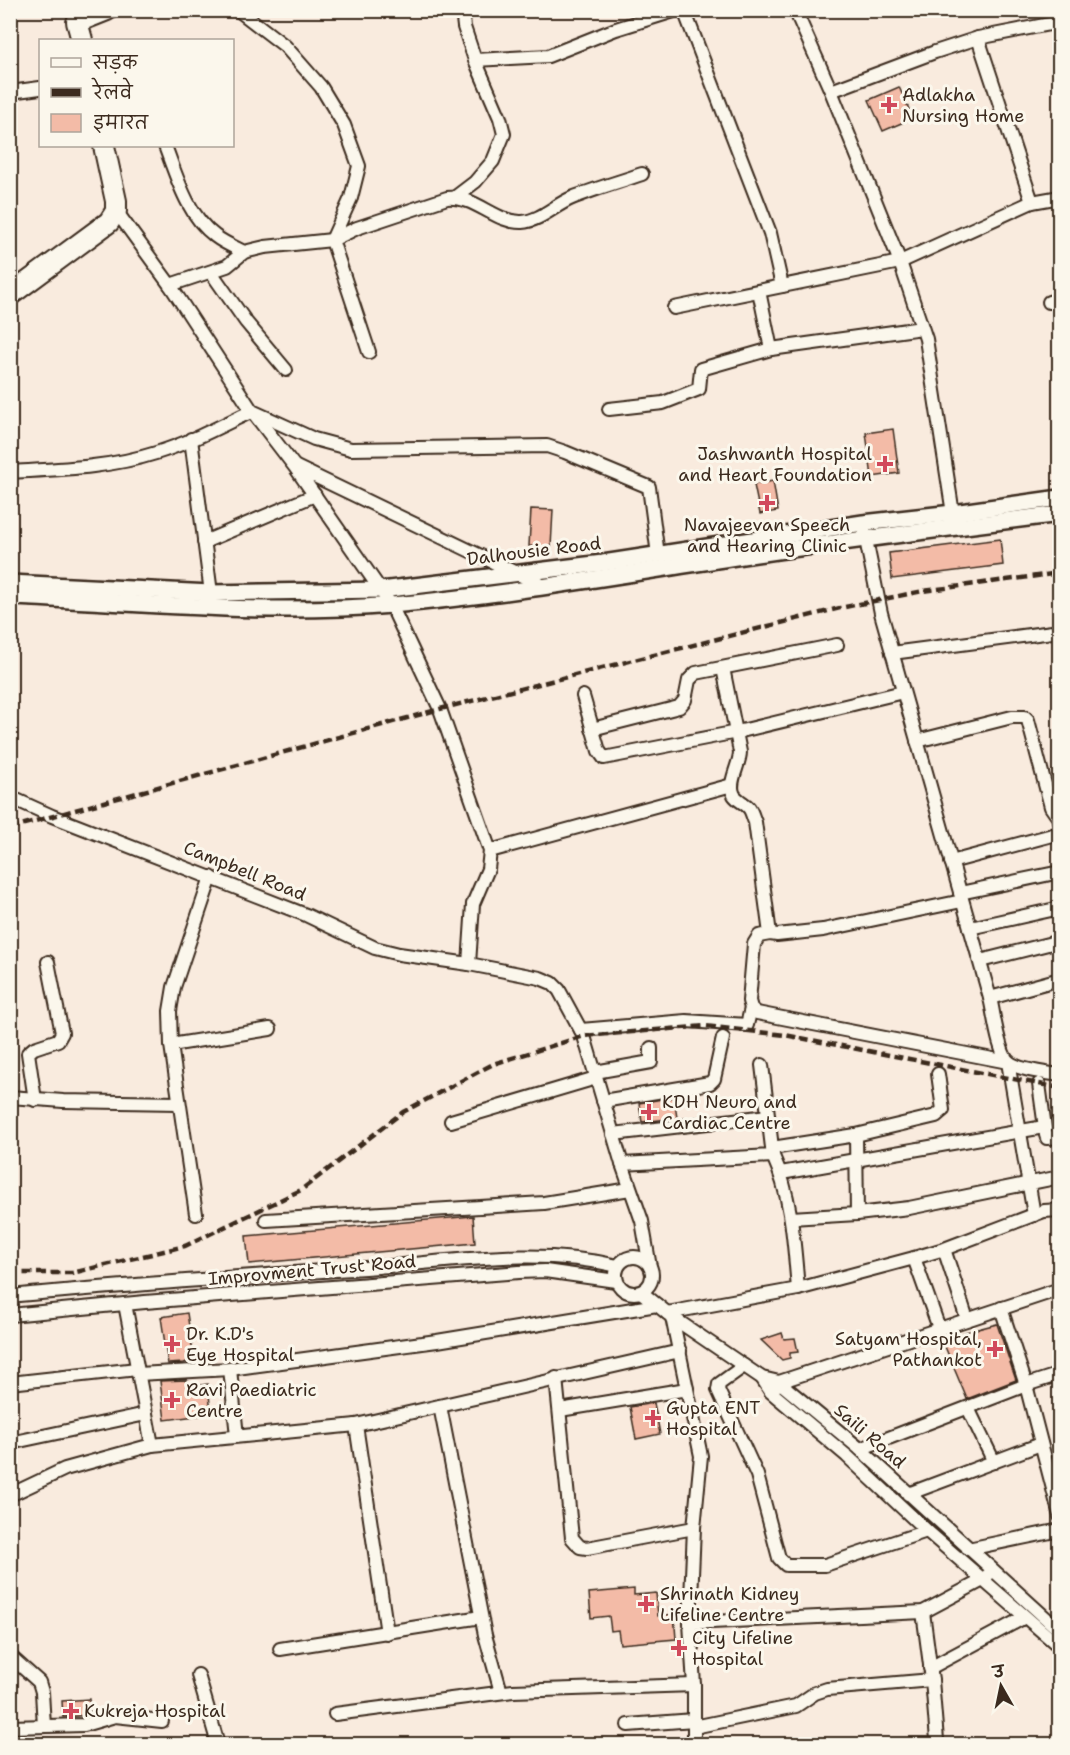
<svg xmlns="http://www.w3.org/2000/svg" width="1070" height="1755" viewBox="0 0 1070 1755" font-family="'Shantell Sans','Playpen Sans Deva',sans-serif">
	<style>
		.building { fill: #f3bba7; stroke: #3b2a1e; stroke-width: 1.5 }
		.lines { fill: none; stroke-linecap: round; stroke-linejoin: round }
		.minor-casing { stroke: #3b2a1e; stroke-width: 16 }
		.tertiary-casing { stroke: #3b2a1e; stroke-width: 20 }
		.primary-casing { stroke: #3b2a1e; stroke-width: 24 }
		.minor { stroke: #fbf7ec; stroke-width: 12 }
		.tertiary { stroke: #fbf7ec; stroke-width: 15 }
		.primary { stroke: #fbf7ec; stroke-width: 20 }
		.rail { stroke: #3b2a1e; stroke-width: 4.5; stroke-dasharray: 9 4.5; stroke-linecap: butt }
		.poi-dot { fill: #d1495b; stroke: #fbf7ec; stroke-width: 2 }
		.labels { text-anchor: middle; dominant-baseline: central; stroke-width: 6; stroke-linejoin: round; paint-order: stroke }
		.poi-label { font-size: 18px; fill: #3b2a1e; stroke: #fbf7ec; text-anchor: start }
		.street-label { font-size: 18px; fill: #3b2a1e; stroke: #fbf7ec }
	</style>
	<rect width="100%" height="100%" fill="#f9ebde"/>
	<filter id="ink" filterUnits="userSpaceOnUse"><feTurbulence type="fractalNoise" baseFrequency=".0167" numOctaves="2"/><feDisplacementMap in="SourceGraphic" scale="12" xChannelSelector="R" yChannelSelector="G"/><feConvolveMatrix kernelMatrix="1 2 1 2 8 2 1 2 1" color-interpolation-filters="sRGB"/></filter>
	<g filter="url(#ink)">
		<!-- building -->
		<g class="building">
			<polygon points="899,87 913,118 883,131 869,100"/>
			<polygon points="893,429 899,473 872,477 866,433"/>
			<polygon points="773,481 778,511 760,514 754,485"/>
			<polygon points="531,509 553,510 551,547 529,546"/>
			<polygon points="1000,539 1003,565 892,579 889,553"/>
			<polygon points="674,1097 677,1118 642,1122 639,1103"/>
			<polygon points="473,1216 475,1243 249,1264 246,1236"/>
			<polygon points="187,1313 194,1360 184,1363 168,1364 161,1317"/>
			<polygon points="997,1324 1016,1380 967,1399 943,1342 966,1332"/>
			<polygon points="782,1333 784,1339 795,1338 798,1352 790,1353 790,1358 782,1360 761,1340"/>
			<polygon points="186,1380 187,1387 208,1384 211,1414 165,1420 160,1381"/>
			<polygon points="654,1403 660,1434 636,1439 630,1407"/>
			<polygon points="634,1589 634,1595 656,1593 658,1616 674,1614 676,1639 620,1644 618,1630 611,1631 609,1616 591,1618 589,1593"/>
			<polygon points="89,1699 90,1715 63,1717 62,1701"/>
		</g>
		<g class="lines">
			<!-- minor casing -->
			<g class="minor-casing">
				<g id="minor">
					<polyline points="238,10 285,46 321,87 344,125 359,166 351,198 332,240 369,352"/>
					<polyline points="684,10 770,233 782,286"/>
					<polyline points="795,10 831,91 900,262 926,339 954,520"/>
					<polyline points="978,38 1032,202 1060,197"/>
					<polyline points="475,60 548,56 616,29 677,10"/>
					<polyline points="831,91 935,52 978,38 1060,22"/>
					<polyline points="10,92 40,88"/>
					<path d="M165,146C177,177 187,215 215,236C224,243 234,247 244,252"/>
					<polyline points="454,198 475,182 493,161 504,134 500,118 475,60 464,27 462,10"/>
					<polyline points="116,211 170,285 252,411 295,467 391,605 440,709 490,851 488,869 473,904 469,964 540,978 552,983 559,990 584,1036 622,1164 642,1221 650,1267"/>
					<polyline points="211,272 246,322 286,370"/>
					<path d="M170,285L227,266L244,252L265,247L332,240L357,228L447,198C475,195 495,223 522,222C540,221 555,205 572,198C594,189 619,182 642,174"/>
					<polyline points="759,291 771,349"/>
					<polyline points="1049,302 1060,299"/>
					<polyline points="674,308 900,262 1032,202"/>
					<polyline points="609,409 663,403 699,389 701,369 771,349 922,328"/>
					<polyline points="191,439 211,593"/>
					<polyline points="296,467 543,586"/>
					<path d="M10,472C59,469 109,468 156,453C189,443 221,426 252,411L314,439L351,449L547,446L565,452L649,487L658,555"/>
					<path d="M864,530L881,613L990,998C994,1013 998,1053 1009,1062C1018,1070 1047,1073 1060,1075"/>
					<polyline points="204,542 315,495"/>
					<polyline points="892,653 1060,631"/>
					<path d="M723,668L740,752C740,765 727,783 734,795C738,801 745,803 749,808C752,812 753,818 755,822L770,934L777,935L823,930L962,901"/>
					<polyline points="583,696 599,751 604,758 737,732 903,692"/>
					<polyline points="592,729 679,707 685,700 689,680 696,673 837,645"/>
					<polyline points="917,741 1012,717 1025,717 1028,720 1051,807 1060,820"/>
					<polyline points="10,797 52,816 306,915 375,948 399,954 469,964"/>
					<polyline points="490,851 732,785"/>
					<polyline points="951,862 1060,833"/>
					<polyline points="960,893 1060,872"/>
					<polyline points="970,928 1060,908"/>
					<polyline points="770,934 759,936 754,944 749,1001 751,1008 757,1013 1008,1062 1034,1215"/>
					<polyline points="980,961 1060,941"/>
					<polyline points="990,998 1060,979"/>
					<polyline points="581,1030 686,1021 747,1025 751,1008"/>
					<polyline points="171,1045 170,1011 174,987 211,877"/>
					<polyline points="595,1072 651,1062 651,1048"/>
					<polyline points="1039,1084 1046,1135 1047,1138 1060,1137"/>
					<polyline points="10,1097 63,1101 178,1103"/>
					<polyline points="35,1100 28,1053 34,1048 58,1040 62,1033 48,962"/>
					<polyline points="603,1101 710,1083 714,1079 723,1038"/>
					<polyline points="451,1121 596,1078"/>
					<polyline points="613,1134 768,1116"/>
					<polyline points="856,1135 857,1214"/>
					<polyline points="772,1148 856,1135 936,1116 943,1110 938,1074"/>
					<path d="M773,1156C792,1197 794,1244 798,1289"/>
					<polyline points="622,1164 773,1156 762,1065"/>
					<polyline points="781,1173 1044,1127"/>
					<polyline points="196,1214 171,1045 270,1029"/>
					<polyline points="791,1218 857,1214 909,1208 1060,1177"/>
					<polyline points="266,1220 544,1203 630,1189"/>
					<polyline points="944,1249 967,1319"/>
					<circle cx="634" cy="1275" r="18"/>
					<polyline points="914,1258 939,1328"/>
					<polyline points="641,1292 672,1317 762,1378 779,1382 860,1449 1060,1631"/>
					<path d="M10,1296C133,1284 255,1276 378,1267C458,1261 539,1247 618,1266"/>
					<polyline points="125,1304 152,1445"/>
					<polyline points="1001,1308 1026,1385 1060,1516"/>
					<polyline points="667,1313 798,1289 914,1258 944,1249 1044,1211 1060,1210"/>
					<polyline points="10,1315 145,1302 519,1272 545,1271 616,1281"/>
					<polyline points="672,1317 701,1456 694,1528 690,1623 694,1685 694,1744"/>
					<polyline points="744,1366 719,1384 718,1390 757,1475 779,1558 786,1565 825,1565 927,1531"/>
					<polyline points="230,1369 237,1436"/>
					<polyline points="138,1374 230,1369 437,1341 657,1305"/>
					<polyline points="556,1378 572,1538 580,1547 587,1548 694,1528"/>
					<polyline points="762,1378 771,1392 847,1456 927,1531 1060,1647"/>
					<polyline points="10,1383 137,1369"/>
					<polyline points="775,1387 779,1382 1060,1289"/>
					<polyline points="440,1406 485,1635 501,1692"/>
					<polyline points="968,1408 994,1462"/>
					<polyline points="560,1410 687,1389"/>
					<polyline points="356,1425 387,1633"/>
					<polyline points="10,1443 146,1414"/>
					<polyline points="860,1449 1026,1385 1060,1374"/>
					<polyline points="908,1494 1041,1444"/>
					<polyline points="10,1495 65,1469 152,1445 356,1425 680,1351"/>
					<polyline points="968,1549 1060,1530"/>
					<polyline points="923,1612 932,1680 937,1740 935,1744"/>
					<polyline points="690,1623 923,1612 983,1580 988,1575"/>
					<polyline points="280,1649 481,1617"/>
					<polyline points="10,1656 39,1682 42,1692 44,1726"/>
					<polyline points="930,1668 1025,1617"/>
					<polyline points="198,1675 218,1744"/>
					<polyline points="335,1714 513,1691 694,1685"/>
					<polyline points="628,1725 694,1720"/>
					<polyline points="10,1727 84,1725 115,1716 162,1721"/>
					<polyline points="694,1727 796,1706 815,1693 827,1689 932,1680"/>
				</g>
			</g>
			<!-- tertiary casing -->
			<g class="tertiary-casing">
				<g id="tertiary">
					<polyline points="10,583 211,593 381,590 603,563 863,523 953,513 1060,498"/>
					<path d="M10,597C137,602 265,616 392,605C503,595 613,576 723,559C835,542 947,528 1060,514"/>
				</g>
			</g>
			<!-- primary casing -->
			<g class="primary-casing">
				<g id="primary">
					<polyline points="82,40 77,22 107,10"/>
					<polyline points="10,295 109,222 116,211 116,201 104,146"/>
				</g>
			</g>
			<!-- minor -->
			<use href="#minor" class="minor"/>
			<!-- tertiary -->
			<use href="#tertiary" class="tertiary"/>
			<!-- primary -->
			<use href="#primary" class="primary"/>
			<!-- rail -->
			<g class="rail">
				<polyline points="10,828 440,709 840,608 923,591 1060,573"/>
				<polyline points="10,1273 72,1273 185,1246 301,1190 403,1112 493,1064 584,1036 706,1026 785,1035 1060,1088"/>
			</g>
		</g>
	</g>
	<!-- markers -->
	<g class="poi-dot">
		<path d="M886 96h6v6h6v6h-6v6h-6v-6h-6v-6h6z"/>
		<path d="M882 455h6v6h6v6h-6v6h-6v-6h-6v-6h6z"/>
		<path d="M764 494h6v6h6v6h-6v6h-6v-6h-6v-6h6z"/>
		<path d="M646 1103h6v6h6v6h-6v6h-6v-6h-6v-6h6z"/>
		<path d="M169 1335h6v6h6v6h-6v6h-6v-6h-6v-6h6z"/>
		<path d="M992 1340h6v6h6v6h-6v6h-6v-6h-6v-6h6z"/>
		<path d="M169 1391h6v6h6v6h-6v6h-6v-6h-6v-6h6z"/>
		<path d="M650 1409h6v6h6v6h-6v6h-6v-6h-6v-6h6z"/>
		<path d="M643 1595h6v6h6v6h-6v6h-6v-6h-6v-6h6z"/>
		<path d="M676 1639h6v6h6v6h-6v6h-6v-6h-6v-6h6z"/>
		<path d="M68 1702h6v6h6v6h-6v6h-6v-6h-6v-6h6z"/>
	</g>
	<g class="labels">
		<!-- poi labels -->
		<g class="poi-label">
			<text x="902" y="95">Adlakha<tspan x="902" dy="21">Nursing Home</tspan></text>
			<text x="872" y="454" text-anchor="end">Jashwanth Hospital<tspan x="872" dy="21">and Heart Foundation</tspan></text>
			<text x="767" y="525" text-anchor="middle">Navajeevan Speech<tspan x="767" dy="21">and Hearing Clinic</tspan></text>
			<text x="662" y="1102">KDH Neuro and<tspan x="662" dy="21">Cardiac Centre</tspan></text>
			<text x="186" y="1334">Dr. K.D's<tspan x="186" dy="21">Eye Hospital</tspan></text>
			<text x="982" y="1339" text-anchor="end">Satyam Hospital,<tspan x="982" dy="21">Pathankot</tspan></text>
			<text x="186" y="1390">Ravi Paediatric<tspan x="186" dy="21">Centre</tspan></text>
			<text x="666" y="1408">Gupta ENT<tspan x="666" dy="21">Hospital</tspan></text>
			<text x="660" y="1594">Shrinath Kidney<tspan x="660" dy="21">Lifeline Centre</tspan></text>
			<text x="692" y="1638">City Lifeline<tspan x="692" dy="21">Hospital</tspan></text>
			<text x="84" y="1711">Kukreja Hospital</text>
		</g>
		<!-- street labels -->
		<g class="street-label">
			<text transform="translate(534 551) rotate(-7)">Dalhousie Road</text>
			<text transform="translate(245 871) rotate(22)">Campbell Road</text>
			<text transform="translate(312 1270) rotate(-5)">Improvment Trust Road</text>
			<text transform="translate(870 1436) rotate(41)">Saili Road</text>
		</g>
	</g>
	<!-- margin -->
	<rect width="1070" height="1755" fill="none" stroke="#fbf7ec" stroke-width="36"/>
	<rect x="18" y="18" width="1034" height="1719" fill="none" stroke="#3b2a1e" stroke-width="2" filter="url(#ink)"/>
	<!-- legend -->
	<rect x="39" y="39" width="195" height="108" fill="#fbf7ec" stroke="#aea59a" stroke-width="1.5"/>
	<rect x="51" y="58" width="30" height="9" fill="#fbf7ec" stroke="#aea59a" stroke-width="1.5"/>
	<text x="93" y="69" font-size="18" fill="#3b2a1e">सड़क</text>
	<rect x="51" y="88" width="30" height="9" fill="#3b2a1e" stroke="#aea59a" stroke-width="1.5"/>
	<text x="93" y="99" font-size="18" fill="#3b2a1e">रेलवे</text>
	<rect x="51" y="114" width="30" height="18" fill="#f3bba7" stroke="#aea59a" stroke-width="1.5"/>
	<text x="93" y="129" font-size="18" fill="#3b2a1e">इमारत</text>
	<!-- north arrow -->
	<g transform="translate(1001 1686) rotate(351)" stroke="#fbf7ec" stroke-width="4.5" paint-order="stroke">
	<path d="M0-4.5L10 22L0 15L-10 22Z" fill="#3b2a1e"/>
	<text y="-9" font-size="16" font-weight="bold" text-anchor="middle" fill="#3b2a1e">उ</text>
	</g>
</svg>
